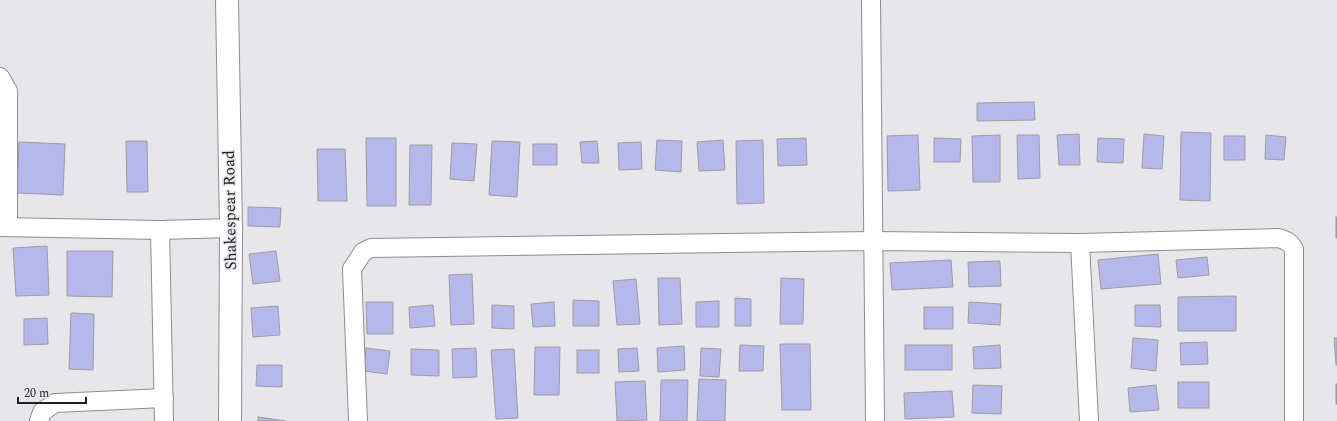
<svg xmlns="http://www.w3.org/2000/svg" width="1337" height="421" viewBox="0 0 1337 421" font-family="Spectral,serif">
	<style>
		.building { fill: #b6b8eb; stroke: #9c9ca0 }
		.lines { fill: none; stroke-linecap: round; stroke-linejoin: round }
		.minor-casing { stroke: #8d8d92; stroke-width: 20 }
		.tertiary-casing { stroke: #8d8d92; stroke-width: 24 }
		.minor { stroke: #fff; stroke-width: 18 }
		.tertiary { stroke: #fff; stroke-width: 22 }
		.labels { text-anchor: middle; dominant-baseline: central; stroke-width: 3; stroke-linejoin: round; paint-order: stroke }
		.street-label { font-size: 16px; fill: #1f1f21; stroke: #e6e6eb }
	</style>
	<rect width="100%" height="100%" fill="#e6e6eb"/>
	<!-- building -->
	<g class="building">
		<polygon points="1034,102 1035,120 977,121 977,103"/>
		<polygon points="1181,132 1211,133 1210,201 1180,200"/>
		<polygon points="1079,134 1080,165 1059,165 1057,135"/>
		<polygon points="1144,134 1164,136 1162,169 1142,168"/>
		<polygon points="918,135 920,190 888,191 887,136"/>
		<polygon points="1000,135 1000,182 973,182 972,136"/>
		<polygon points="1017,135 1039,135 1040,178 1018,179"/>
		<polygon points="1266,135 1286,137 1284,160 1265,159"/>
		<rect x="1224" y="136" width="21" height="24"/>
		<polygon points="366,138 396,138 396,206 367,206"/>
		<polygon points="806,138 807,165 778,166 777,139"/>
		<polygon points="934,138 961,139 960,162 934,162"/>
		<polygon points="1098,138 1124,139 1123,163 1097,162"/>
		<polygon points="657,140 682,141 681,172 655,170"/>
		<polygon points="723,140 725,170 699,171 697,142"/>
		<polygon points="763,140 764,203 737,204 736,141"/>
		<polygon points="126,141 147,141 148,192 127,192"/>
		<polygon points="492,141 520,142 517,197 489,195"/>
		<polygon points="597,141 599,163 582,163 580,142"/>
		<polygon points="19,142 65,144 63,195 17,193"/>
		<polygon points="641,142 642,169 619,170 618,143"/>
		<polygon points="452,143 477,144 474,181 450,179"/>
		<rect x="533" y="144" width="24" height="21"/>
		<polygon points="410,145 432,145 431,205 409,205"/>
		<polygon points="317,149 345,149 347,201 318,201"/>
		<polygon points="248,207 281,208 280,227 248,226"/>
		<rect x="1336" y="217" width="1" height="21"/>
		<polygon points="47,246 49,295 16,296 13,248"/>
		<polygon points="67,251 113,251 112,297 67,296"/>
		<polygon points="276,251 280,281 253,284 249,254"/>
		<polygon points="1158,254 1161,284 1101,289 1098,260"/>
		<polygon points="1207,257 1209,275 1178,278 1176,260"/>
		<polygon points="951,260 953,287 892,290 890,263"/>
		<polygon points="1000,261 1001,286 969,287 968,262"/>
		<polygon points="472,274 474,324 451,325 449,275"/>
		<polygon points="658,278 680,278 682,324 659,325"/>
		<polygon points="781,278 804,279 803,324 780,324"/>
		<polygon points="636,279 640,324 617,325 613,281"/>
		<polygon points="1236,296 1236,331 1178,331 1178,297"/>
		<polygon points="735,298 751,299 751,326 735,326"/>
		<polygon points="573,300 599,301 599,326 573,326"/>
		<polygon points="719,301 719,327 696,327 696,302"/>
		<polygon points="366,302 393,302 393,334 367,334"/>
		<polygon points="554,302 555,326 533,327 531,304"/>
		<polygon points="969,302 1001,304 1000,325 968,323"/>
		<polygon points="433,305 435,326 410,328 409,307"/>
		<polygon points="492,305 514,306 514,329 492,328"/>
		<polygon points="1135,305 1160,305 1161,327 1135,326"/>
		<polygon points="278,306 280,335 253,337 251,308"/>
		<rect x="924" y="307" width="29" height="22"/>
		<polygon points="71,313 94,314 93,370 69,369"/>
		<polygon points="47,318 48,344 24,345 24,319"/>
		<polygon points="1133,338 1158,340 1156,371 1131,368"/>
		<polygon points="1334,338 1337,338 1337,365 1336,365"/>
		<polygon points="1207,342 1208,364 1181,365 1180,343"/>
		<polygon points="780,344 810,344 811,410 782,410"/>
		<polygon points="740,345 764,346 763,371 739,371"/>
		<rect x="905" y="345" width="47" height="25"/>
		<polygon points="1000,345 1001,368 974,369 973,347"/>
		<polygon points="684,346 685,370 658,372 657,348"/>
		<polygon points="535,347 560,347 559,395 534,395"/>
		<polygon points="366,348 390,351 387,374 364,371"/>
		<polygon points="476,348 477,377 453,378 452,349"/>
		<polygon points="637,348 639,371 619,372 618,349"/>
		<polygon points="701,348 721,349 719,377 700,376"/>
		<polygon points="411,349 439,350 439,376 411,375"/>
		<polygon points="514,349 518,418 496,419 491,350"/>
		<rect x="577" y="350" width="22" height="23"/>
		<polygon points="257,365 282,365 282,387 256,386"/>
		<polygon points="699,379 726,380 725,421 697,421"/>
		<polygon points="661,380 688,380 687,421 660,421"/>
		<polygon points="645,381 647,420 617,421 615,382"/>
		<rect x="1178" y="382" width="31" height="26"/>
		<rect x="1336" y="384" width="1" height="20"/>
		<polygon points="973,385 1002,386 1001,414 972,413"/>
		<polygon points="1156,385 1159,410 1130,412 1128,388"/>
		<polygon points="952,391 954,417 905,419 904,393"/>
		<polygon points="258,417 286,421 258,421"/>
	</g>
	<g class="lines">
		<!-- minor casing -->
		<g class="minor-casing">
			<g id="minor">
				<polyline points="871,0 875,421"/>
				<polyline points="0,77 8,91 8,227"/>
				<polyline points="0,227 160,230 231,228"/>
				<polyline points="160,230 164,421"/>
				<polyline points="1080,243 1089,421"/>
				<polyline points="39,421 42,412 55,403 164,398"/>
				<path d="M358,421L352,269L363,252L371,248L873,241L1080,243L1278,238C1286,240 1290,242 1294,249V421"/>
			</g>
		</g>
		<!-- tertiary casing -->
		<g class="tertiary-casing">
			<polyline id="tertiary" points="227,0 231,228 230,421"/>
		</g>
		<!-- minor -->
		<use href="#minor" class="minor"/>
		<!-- tertiary -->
		<use href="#tertiary" class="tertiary"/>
	</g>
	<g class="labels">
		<!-- street labels -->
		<g class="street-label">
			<text transform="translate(230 210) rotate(-91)">Shakespear Road</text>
		</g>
	</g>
	<!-- scale -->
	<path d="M18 397v6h68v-6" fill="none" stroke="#1f1f21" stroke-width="2"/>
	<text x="24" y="397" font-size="12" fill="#1f1f21" stroke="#e6e6eb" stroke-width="3" paint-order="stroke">20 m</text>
</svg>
